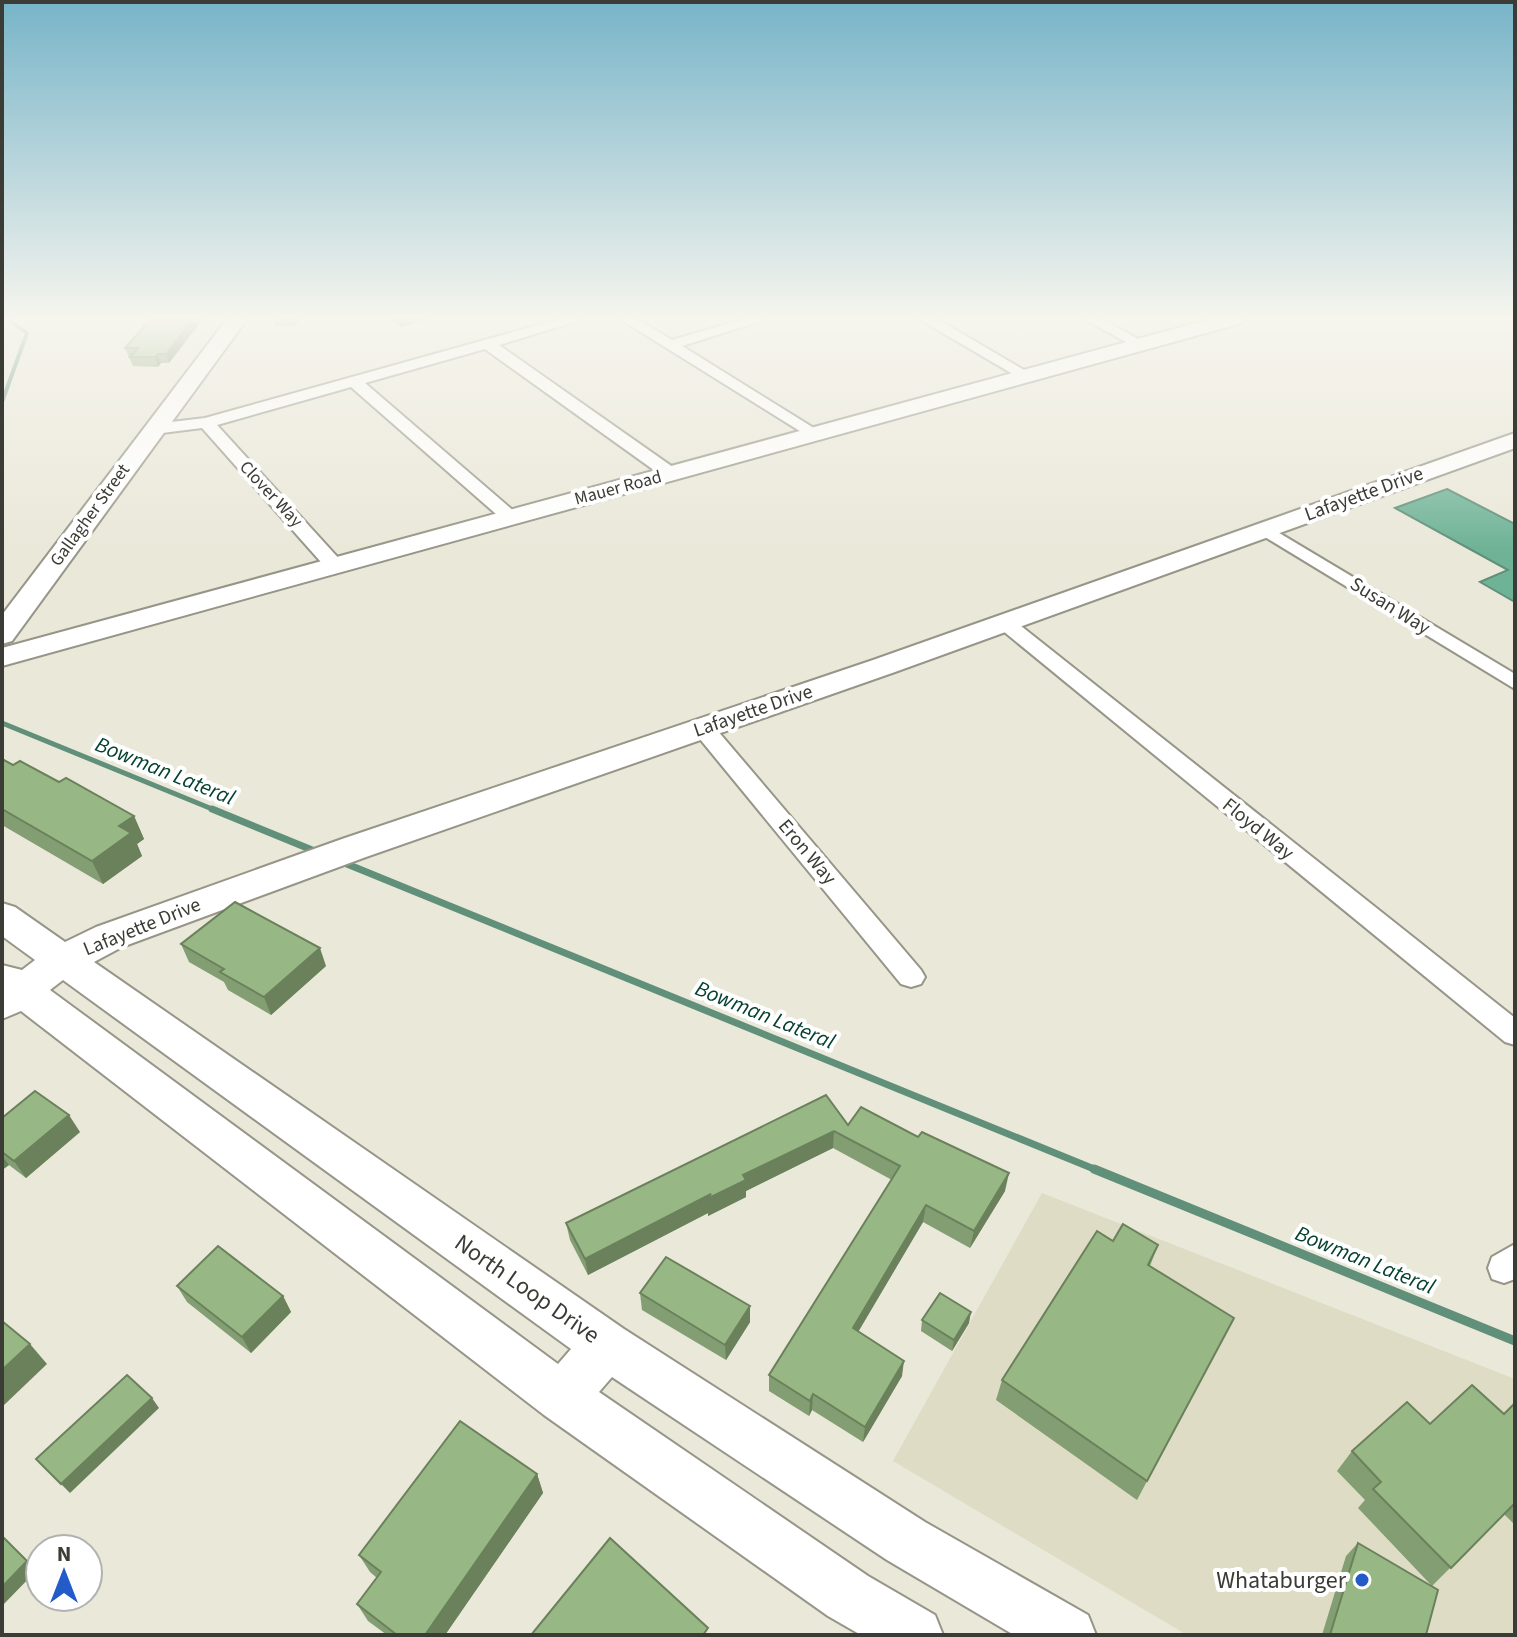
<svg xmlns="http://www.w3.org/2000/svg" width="1517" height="1637" viewBox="0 0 1517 1637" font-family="'Source Sans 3',sans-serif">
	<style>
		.built { fill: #dedcc5 }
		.water { fill: #6fb397; stroke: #608f7a; stroke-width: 2 }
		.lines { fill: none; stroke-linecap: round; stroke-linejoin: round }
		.stream-far3 { stroke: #608f7a; stroke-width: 4 }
		.stream-far2 { stroke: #608f7a; stroke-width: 5 }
		.stream-far1 { stroke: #608f7a; stroke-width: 7 }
		.stream { stroke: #608f7a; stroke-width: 9 }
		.street-casing { stroke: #969587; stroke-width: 4 }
		.secondary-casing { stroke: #969587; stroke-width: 4 }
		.street { fill: #fff; fill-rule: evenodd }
		.secondary { fill: #fff; fill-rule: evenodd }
		.wall { fill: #829e72 }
		.shaded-wall { fill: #6a815c }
		.building { fill: #97b884; stroke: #6a815c; stroke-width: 2 }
		.poi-dot { fill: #235bc8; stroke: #fff; stroke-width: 3 }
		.labels { text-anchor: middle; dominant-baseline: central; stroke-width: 8; stroke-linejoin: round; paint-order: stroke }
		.far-street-label { font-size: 18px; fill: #3c3c36; stroke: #fff }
		.street-label { font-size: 20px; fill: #3c3c36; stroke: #fff }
		.water-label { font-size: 22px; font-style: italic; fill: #05412e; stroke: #fff }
		.near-street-label { font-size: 24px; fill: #3c3c36; stroke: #fff }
		.near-poi-label { font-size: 24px; fill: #3c3c36; stroke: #fff; text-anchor: end }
	</style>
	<rect width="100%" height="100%" fill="#eae8d9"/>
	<!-- built -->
	<polygon class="built" points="1042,1193 1515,1379 1515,1635 1187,1635 893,1461"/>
	<!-- water -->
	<polygon class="water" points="1447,489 1515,524 1515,602 1480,582 1508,570 1395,508"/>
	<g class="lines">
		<!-- stream-far3 -->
		<polyline class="stream-far3" points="2,402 27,333 8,319"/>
		<!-- stream-far2 -->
		<polyline class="stream-far2" points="2,723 217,811"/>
		<!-- stream-far1 -->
		<g class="stream-far1">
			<polyline points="212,809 317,852"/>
			<polyline points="342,862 1099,1171"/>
		</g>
		<!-- stream -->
		<polyline class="stream" points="1094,1169 1515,1341"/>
		<!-- street casing -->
		<g class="street-casing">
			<g id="street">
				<polygon points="560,319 584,319 499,345 677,470 680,474 677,478 665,478 485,349 365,383 516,513 519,517 516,521 504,521 351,387 217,425 342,562 345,566 335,572 328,570 202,428 154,434 146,429 154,424 205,418"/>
				<polygon points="620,319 637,319 672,340 744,319 767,319 682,346 825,435 823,438 811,438"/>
				<polygon points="919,319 937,319 1036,377 1028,382 1023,380"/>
				<polygon points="1084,319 1102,319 1149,345 1142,349 1137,348"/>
				<polygon points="1266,525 1515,674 1515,689 1260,534 1257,530 1260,526"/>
				<polygon points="1004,616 1011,618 1515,1018 1515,1045 1505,1042 997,626 994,622"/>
				<polygon points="703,721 711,723 921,970 925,977 921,984 911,987 901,984 695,733 692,728 695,723"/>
				<polygon points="1515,1244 1515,1279 1504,1283 1492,1279 1488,1268 1492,1257"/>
			</g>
		</g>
		<!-- secondary casing -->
		<g class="secondary-casing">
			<g id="secondary">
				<polygon points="227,319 247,319 12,641 2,644 2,615"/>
				<polygon points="1211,319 1245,319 1242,323 2,666 2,648"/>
				<path d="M1515,433V448L895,672L366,857L122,947L94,962L624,1329L925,1522L1088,1615L1096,1635H1014L887,1560L612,1377L599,1392L868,1576L935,1615L943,1635H861L828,1616L544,1415L21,1011L2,1019V965L22,970L35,960L2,936V903L15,907L65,942L96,927L342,839L873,660ZM63,980L571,1349L558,1364L50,990Z"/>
			</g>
		</g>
		<!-- street -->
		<use href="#street" class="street"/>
		<!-- secondary -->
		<use href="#secondary" class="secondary"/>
	</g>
	<!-- wall -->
	<g class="wall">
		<polygon points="147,319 203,319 169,363 161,363 158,367 133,366 125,348 148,323"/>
		<polygon points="273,319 302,319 296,326 275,326"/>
		<polygon points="389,319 430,319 401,327"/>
		<polygon points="2,759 13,765 59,782 134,816 144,839 137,844 142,856 103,884 2,825"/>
		<polygon points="181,944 326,966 271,1015 228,990 224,982 189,962"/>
		<polygon points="2,1118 80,1132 26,1178 9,1165 2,1170"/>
		<polygon points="848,1125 1005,1191 970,1248 923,1222 858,1332 902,1376 863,1442 812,1410 809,1416 769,1391 769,1375 892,1180 833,1148 746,1191 746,1197 708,1216 708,1213 588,1275 570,1240 566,1223"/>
		<polygon points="1113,1241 1158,1245 1150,1266 1234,1318 1137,1500 996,1400 1002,1380"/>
		<polygon points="177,1286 283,1296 291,1312 251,1353 187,1302"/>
		<polygon points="640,1293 750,1322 726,1360 642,1310"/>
		<polygon points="922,1320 969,1323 952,1351 921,1331"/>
		<polygon points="1515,1403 1515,1525 1504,1514 1432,1586 1358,1508 1365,1500 1337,1471 1352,1451 1430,1424 1504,1414"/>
		<polygon points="537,1474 543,1493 445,1635 387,1635 368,1621 357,1604 377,1578 370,1572 359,1555"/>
		<polygon points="1358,1543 1426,1635 1322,1635 1346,1556"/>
	</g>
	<!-- shaded-wall -->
	<g class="shaded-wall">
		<polygon points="193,319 203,319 169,363 166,354"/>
		<polygon points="294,319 302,319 296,326"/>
		<polygon points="399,319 430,319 401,327"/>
		<polygon points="158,354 161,363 158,367 155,357"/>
		<polygon points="134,816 144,839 137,844 142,856 103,884 92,861 119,826"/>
		<polygon points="320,948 326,966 271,1015 264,997"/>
		<polygon points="69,1115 80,1132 26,1178 14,1161"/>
		<polygon points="834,1131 833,1148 746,1191 746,1197 708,1216 708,1213 588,1275 585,1259 743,1175"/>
		<polygon points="2,1156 9,1165 2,1170"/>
		<polygon points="1009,1173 1005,1191 970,1248 974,1231"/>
		<polygon points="926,1205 923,1222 851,1344 853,1328"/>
		<polygon points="283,1296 291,1312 251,1353 242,1337"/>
		<polygon points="750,1306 750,1322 726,1360 725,1345"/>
		<polygon points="971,1312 969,1323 952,1351 954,1340"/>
		<polygon points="30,1344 47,1364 2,1407 2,1370"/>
		<polygon points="904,1361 902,1376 863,1442 865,1427"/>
		<polygon points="813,1394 812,1410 809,1416 810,1401"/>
		<polygon points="152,1398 159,1408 70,1493 61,1484"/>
		<polygon points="537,1474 543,1493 445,1635 425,1635"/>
		<polygon points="2,1536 37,1570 2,1606"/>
	</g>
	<!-- building -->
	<g class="building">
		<polygon points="151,319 193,319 166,354 158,354 155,357 130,357 138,348 125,348"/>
		<polygon points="2,759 13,765 20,761 59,782 66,778 134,816 119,826 131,833 92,861 2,809"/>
		<polygon points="235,902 320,948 264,997 220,972 224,969 181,944"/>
		<polygon points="35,1091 69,1115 14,1161 2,1152 2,1118"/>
		<polygon points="826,1095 848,1125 861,1107 918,1137 922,1132 1009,1173 974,1231 926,1205 853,1328 904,1361 865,1427 813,1394 810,1401 769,1375 900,1166 834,1131 743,1175 746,1180 707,1199 711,1194 585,1259 566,1223"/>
		<polygon points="1123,1224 1158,1245 1148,1265 1234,1318 1147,1481 1002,1380 1097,1231 1113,1241"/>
		<polygon points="218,1246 283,1296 242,1337 177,1286"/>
		<polygon points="666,1257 750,1306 725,1345 640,1293"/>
		<polygon points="940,1293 971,1312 954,1340 922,1320"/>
		<polygon points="2,1321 30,1344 2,1370"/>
		<polygon points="127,1375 152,1398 61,1484 36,1459"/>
		<polygon points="1472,1385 1504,1414 1515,1403 1515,1503 1451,1568 1373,1489 1381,1482 1352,1451 1407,1402 1430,1424"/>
		<polygon points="460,1421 537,1474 425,1635 397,1635 357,1604 381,1572 359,1555"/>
		<polygon points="2,1536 27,1561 2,1587"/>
		<polygon points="610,1538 708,1628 703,1635 531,1635"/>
		<polygon points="1358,1543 1438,1590 1426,1635 1330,1635"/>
	</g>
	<!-- sky -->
	<linearGradient id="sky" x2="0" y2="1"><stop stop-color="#77b4c8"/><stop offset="0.58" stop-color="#f6f5ee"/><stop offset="1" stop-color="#f6f5ee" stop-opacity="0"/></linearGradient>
	<rect width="1517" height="548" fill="url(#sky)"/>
	<!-- markers -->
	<circle class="poi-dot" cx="1362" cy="1580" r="8"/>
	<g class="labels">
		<!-- far-street labels -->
		<g class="far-street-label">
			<text transform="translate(618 488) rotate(-15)">Mauer Road</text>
			<text transform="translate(271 494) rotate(47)">Clover Way</text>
			<text transform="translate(90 515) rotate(-54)">Gallagher Street</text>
		</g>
		<!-- street labels -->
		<g class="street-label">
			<text transform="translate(1364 494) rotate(-20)">Lafayette Drive</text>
			<text transform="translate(1390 606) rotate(32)">Susan Way</text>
			<text transform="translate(753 711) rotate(-19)">Lafayette Drive</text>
			<text transform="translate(1258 829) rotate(39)">Floyd Way</text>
			<text transform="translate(807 852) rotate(50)">Eron Way</text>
			<text transform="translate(142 927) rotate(-22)">Lafayette Drive</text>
		</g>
		<!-- water labels -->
		<g class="water-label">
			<text transform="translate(165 771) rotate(22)">Bowman Lateral</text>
			<text transform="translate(765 1015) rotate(22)">Bowman Lateral</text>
			<text transform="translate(1365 1260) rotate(22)">Bowman Lateral</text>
		</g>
		<!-- near-street labels -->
		<g class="near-street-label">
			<text transform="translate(527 1289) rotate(35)">North Loop Drive</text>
		</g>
		<!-- near-poi labels -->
		<g class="near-poi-label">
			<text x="1346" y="1580">Whataburger</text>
		</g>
	</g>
	<!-- border -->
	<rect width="1517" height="1637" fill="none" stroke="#3c3c36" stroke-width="8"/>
	<!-- north arrow -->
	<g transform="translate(64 1573)"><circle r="38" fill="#ffffff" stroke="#b1b1af" stroke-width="2"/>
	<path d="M0-6L14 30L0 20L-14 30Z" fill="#235bc8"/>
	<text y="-12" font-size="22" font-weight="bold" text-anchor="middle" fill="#3c3c36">N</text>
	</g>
</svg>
